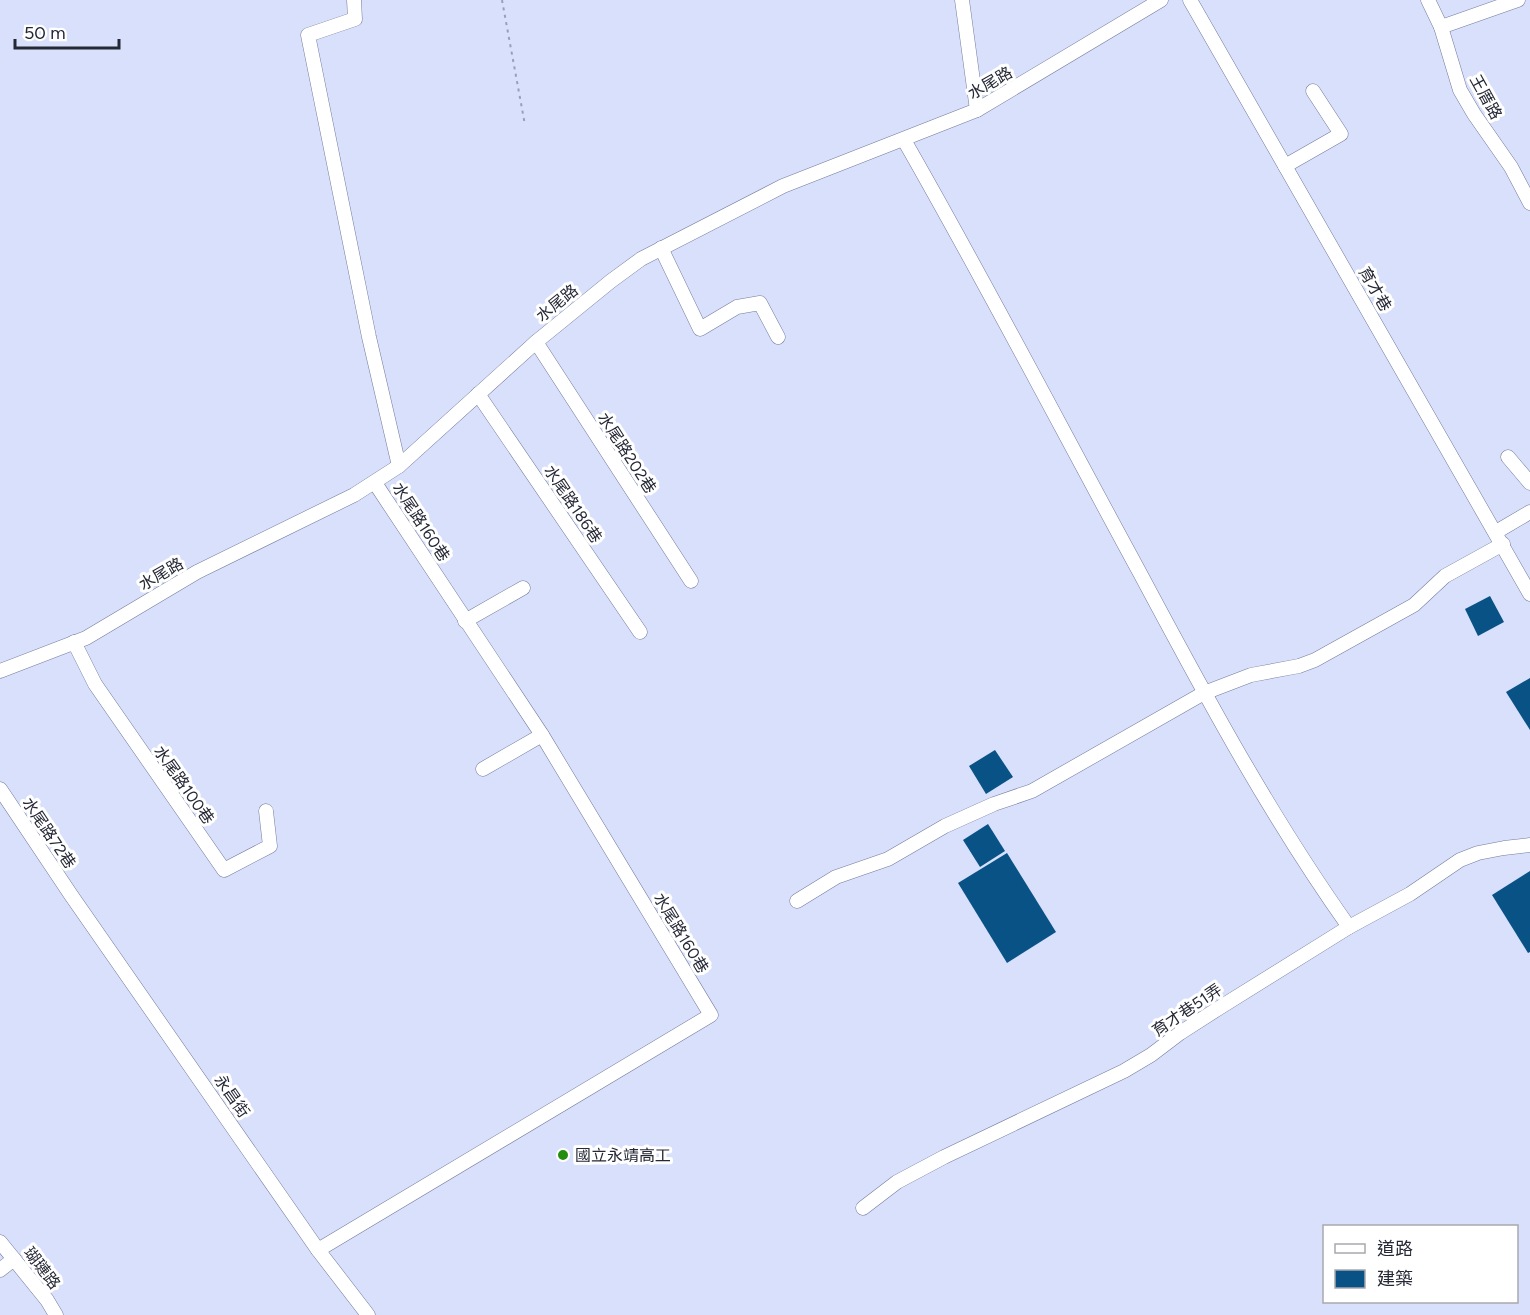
<svg xmlns="http://www.w3.org/2000/svg" width="1530" height="1315" viewBox="0 0 1530 1315" font-family="Figtree,'Noto Sans TC',sans-serif">
	<style>
		.building { fill: #095286 }
		.lines { fill: none; stroke-linecap: round; stroke-linejoin: round }
		.minor-casing { stroke: #747c9c; stroke-width: 15 }
		.path { stroke: #99a0b6; stroke-width: 2; stroke-dasharray: 3 4.5; stroke-linecap: butt }
		.minor { stroke: #fff; stroke-width: 14 }
		.poi-dot { fill: #228d0e; stroke: #fff; stroke-width: 2 }
		.labels { text-anchor: middle; dominant-baseline: central; stroke-width: 6; stroke-linejoin: round; paint-order: stroke }
		.street-label { font-size: 16px; fill: #252835; stroke: #fff }
		.poi-label { font-size: 16px; fill: #252835; stroke: #fff; text-anchor: start }
	</style>
	<rect width="100%" height="100%" fill="#d8e0fc"/>
	<!-- building -->
	<g class="building">
		<polygon points="1490,596 1504,622 1478,636 1465,609"/>
		<polygon points="1530,678 1530,730 1506,692"/>
		<polygon points="995,750 1013,777 986,794 969,766"/>
		<polygon points="988,824 1005,851 980,867 963,840"/>
		<polygon points="1007,853 1056,932 1007,963 958,883"/>
		<polygon points="1530,871 1530,952 1528,953 1492,895"/>
	</g>
	<g class="lines">
		<!-- minor casing -->
		<g class="minor-casing">
			<g id="minor">
				<polyline points="354,0 355,19 308,35 369,337 399,466"/>
				<polyline points="962,0 977,110"/>
				<polyline points="1190,0 1530,594"/>
				<polyline points="1428,0 1441,27 1460,90 1474,114 1511,167 1530,203"/>
				<polyline points="1441,27 1518,0"/>
				<path d="M904,140C986,283 1062,430 1141,575C1205,695 1270,816 1349,927"/>
				<polyline points="1285,166 1341,134 1313,91"/>
				<polyline points="661,248 700,329 737,307 760,303 778,337"/>
				<polyline points="536,342 691,581"/>
				<polyline points="478,394 640,632"/>
				<polyline points="1508,457 1530,483"/>
				<polyline points="1496,532 1530,512"/>
				<polyline points="465,621 523,588"/>
				<polyline points="74,642 95,684 224,870 270,846 266,811"/>
				<polyline points="0,671 86,638 197,572 354,495 399,466 536,342 611,281 641,259 783,186 977,110 1161,0"/>
				<polyline points="483,769 542,735"/>
				<polyline points="0,789 71,895 318,1250 368,1315"/>
				<polyline points="797,901 836,877 888,859 945,826 994,804 1032,791 1204,693 1251,675 1299,666 1315,660 1414,605 1445,576 1503,544"/>
				<polyline points="863,1208 897,1182 944,1157 1124,1071 1151,1055 1180,1033 1219,1008 1349,927 1410,894 1460,860 1478,853 1504,848 1530,845"/>
				<polyline points="0,1242 47,1300 56,1315"/>
				<polyline points="318,1250 711,1015 542,735 375,483"/>
				<polyline points="0,1270 14,1259"/>
			</g>
		</g>
		<!-- path -->
		<polyline class="path" points="502,0 525,125"/>
		<!-- minor -->
		<use href="#minor" class="minor"/>
	</g>
	<!-- markers -->
	<circle class="poi-dot" cx="563" cy="1155" r="6"/>
	<g class="labels">
		<!-- street labels -->
		<g class="street-label">
			<text transform="translate(990 83) rotate(-30)">水尾路</text>
			<text transform="translate(1486 97) rotate(61)">王厝路</text>
			<text transform="translate(1375 289) rotate(60)">育才巷</text>
			<text transform="translate(557 303) rotate(-39)">水尾路</text>
			<text transform="translate(627 453) rotate(57)">水尾路202巷</text>
			<text transform="translate(573 504) rotate(56)">水尾路186巷</text>
			<text transform="translate(421 522) rotate(57)">水尾路160巷</text>
			<text transform="translate(161 574) rotate(-30)">水尾路</text>
			<text transform="translate(184 785) rotate(55)">水尾路100巷</text>
			<text transform="translate(49 833) rotate(56)">水尾路72巷</text>
			<text transform="translate(681 933) rotate(59)">水尾路160巷</text>
			<text transform="translate(1187 1010) rotate(-34)">育才巷51弄</text>
			<text transform="translate(232 1096) rotate(55)">永昌街</text>
			<text transform="translate(42 1268) rotate(52)">瑚璉路</text>
		</g>
		<!-- poi labels -->
		<g class="poi-label">
			<text x="575" y="1155">國立永靖高工</text>
		</g>
	</g>
	<!-- legend -->
	<rect x="1323" y="1225" width="195" height="78" fill="#ffffff" stroke="#a8a9ae" stroke-width="1.5"/>
	<rect x="1335" y="1244" width="30" height="9" fill="#ffffff" stroke="#a8a9ae" stroke-width="1.5"/>
	<text x="1377" y="1255" font-size="18" fill="#252835">道路</text>
	<rect x="1335" y="1270" width="30" height="18" fill="#095286" stroke="#a8a9ae" stroke-width="1.5"/>
	<text x="1377" y="1285" font-size="18" fill="#252835">建築</text>
	<!-- scale -->
	<path d="M15 39v9h104v-9" fill="none" stroke="#252835" stroke-width="3"/>
	<text x="24" y="39" font-size="18" fill="#252835" stroke="#ffffff" stroke-width="4.5" paint-order="stroke">50 m</text>
</svg>
